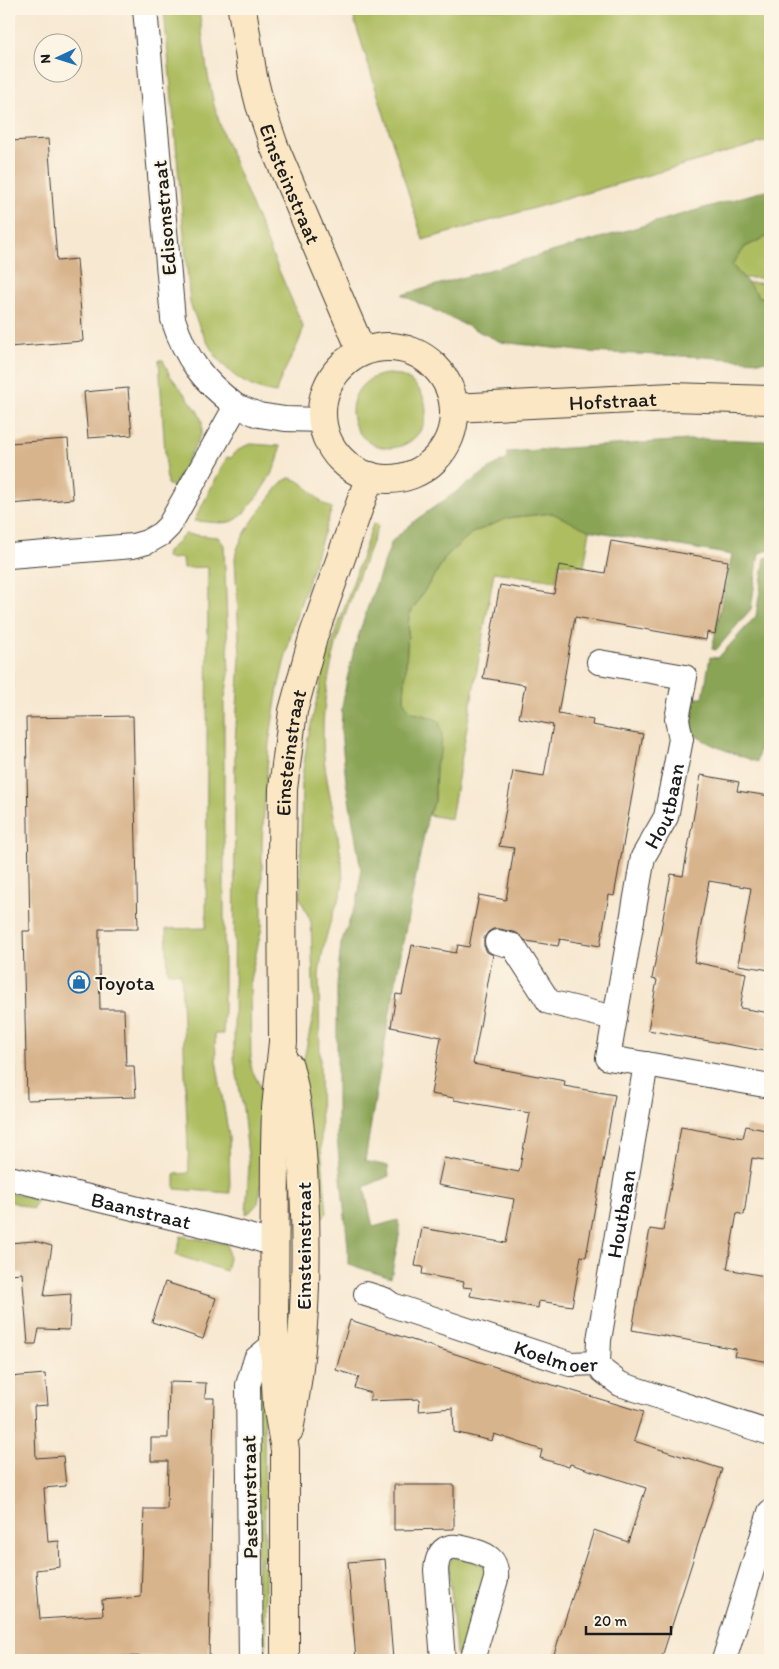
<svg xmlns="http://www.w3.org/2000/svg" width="779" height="1669" viewBox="0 0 779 1669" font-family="Itim,sans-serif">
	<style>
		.green { fill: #adbd60; stroke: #646c3e }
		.forest { fill: #8aa456; stroke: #536039 }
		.building { fill: #d8b48c }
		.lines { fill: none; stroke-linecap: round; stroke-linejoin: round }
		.street-casing { stroke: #3d3b37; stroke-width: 26 }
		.secondary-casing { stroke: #3d3b37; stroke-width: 30 }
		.street { stroke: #fff; stroke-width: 24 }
		.secondary { stroke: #fbe7c3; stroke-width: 28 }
		.labels { text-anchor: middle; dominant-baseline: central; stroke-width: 4; stroke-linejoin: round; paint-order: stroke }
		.street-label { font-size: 21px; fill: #1c1c1c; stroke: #fcf5e5 }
		.poi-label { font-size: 21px; fill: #1c1c1c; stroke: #fcf5e5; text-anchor: start }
	</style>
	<rect width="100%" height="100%" fill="#fcf5e5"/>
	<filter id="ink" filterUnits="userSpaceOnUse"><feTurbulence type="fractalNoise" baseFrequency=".02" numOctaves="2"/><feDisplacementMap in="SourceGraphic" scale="10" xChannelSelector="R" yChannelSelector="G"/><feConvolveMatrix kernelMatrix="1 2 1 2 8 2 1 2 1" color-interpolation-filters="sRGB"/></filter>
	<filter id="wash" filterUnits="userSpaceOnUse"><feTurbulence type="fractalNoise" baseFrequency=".0096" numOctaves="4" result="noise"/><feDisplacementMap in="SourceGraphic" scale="20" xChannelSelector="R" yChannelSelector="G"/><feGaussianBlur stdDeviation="1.12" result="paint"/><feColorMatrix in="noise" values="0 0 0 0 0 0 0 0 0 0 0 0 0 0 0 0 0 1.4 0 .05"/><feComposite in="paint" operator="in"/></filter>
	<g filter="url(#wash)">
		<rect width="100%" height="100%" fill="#f7e8d1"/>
		<!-- green -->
		<g class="green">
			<path d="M164,9H199L207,70L214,105L223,134L271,252L303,326C302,344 281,371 276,393C227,386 205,346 190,303Z"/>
			<polygon points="351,9 770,9 770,140 423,240"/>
			<polygon points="770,235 770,278 743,278 732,265 745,247"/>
			<polygon points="747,283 770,283 770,298 760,297"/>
			<polygon points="159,360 163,360 169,374 197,410 202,421 202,433 173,487 167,484"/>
			<circle cx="389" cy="411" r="37"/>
			<path d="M251,444L280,446C279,452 279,459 276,465C270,478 246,517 233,521C222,525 206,521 194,521L227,457L231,458C237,450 241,447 251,444Z"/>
			<path d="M289,478C306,479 315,502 332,508L292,630L278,688L269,743L262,841V927L250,980L251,1068L265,1096V1166L258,1203L250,1212L246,1214L249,1165L243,1109L234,1058L235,744L240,657L235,558C238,535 268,501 282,482Z"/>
			<path d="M552,513L590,530L584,567L559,563L556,581L494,572L451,819L428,815L435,801L436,765L441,751L431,717C418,714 407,714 404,700L409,615L448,554L472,533L508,518Z"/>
			<path d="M373,524H377L378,527C352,593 322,665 323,738C323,773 334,809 339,843C341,857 344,874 342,888C341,898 335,907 332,917C326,936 321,955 319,976L321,1149L327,1213L323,1217H319L307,1125L303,1063L314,1012L311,922L300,898L302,777L308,737L326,661Z"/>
			<polygon points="185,534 218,537 224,545 229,674 224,703 224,1009 223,1034 215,1034 216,1060 229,1137 230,1193 175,1189 175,1174 189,1173 181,973 168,972 166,929 206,928 208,567 183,568 182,558 169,559 166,557 167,552"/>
			<polygon points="9,1192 37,1200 33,1209 9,1201"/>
			<polygon points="181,1236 227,1244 229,1258 226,1271 176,1255"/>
			<polygon points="264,1377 265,1554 262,1556 262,1566 265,1568 266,1660 258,1660 256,1385"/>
			<polygon points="455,1557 482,1564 487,1571 463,1657 460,1658 456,1654 449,1565 451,1560"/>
		</g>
		<!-- forest -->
		<g class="forest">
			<polygon points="770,189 770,235 745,247 732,265 760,297 770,298 770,362 705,357 588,352 501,342 402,295"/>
			<path d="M704,439L770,441V550L759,553L751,609L716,650L712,649L732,555L588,530L552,513L508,518L472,533L448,554L409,615L404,700C408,717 426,713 439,721L442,734L441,751L436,765L435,801L428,815C405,930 383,1045 365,1161L388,1166L389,1176L364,1187L373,1227L398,1220L400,1231L391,1278L348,1264V1247L337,1138V984L341,943L356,903L359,893L361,870L346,781L341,732L342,707L347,679L354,650L366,612L392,541L417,519L498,463L507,460V452Z"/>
			<path d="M770,557V691L757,762C733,753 709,746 689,731L695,698H703L710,657L718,658L756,616L765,558Z"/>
		</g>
		<g id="blocks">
			<!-- building -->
			<g class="building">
				<polygon points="48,139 57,261 77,259 83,341 9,347 9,141"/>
				<polygon points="128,388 132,435 88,438 84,392"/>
				<polygon points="68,439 73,499 9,504 9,443"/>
				<polygon points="611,541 728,561 715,634 707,632 706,640 575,617 558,714 593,720 592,725 643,734 614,896 609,895 600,946 560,939 558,946 526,941 517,933 500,929 493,929 488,932 484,938 484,946 487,952 493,955 473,1064 565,1081 564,1086 615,1095 586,1257 581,1256 572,1306 539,1301 538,1308 470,1296 472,1288 463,1287 464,1282 422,1274 423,1267 415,1266 422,1228 506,1243 514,1199 438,1185 444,1158 519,1172 530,1113 454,1100 454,1098 431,1094 441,1037 391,1027 396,994 402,995 412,945 456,953 458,945 469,947 479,895 506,900 514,848 499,846 513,771 544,776 553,725 519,718 525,685 483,678 500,585 554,594 559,565 605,573"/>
				<polygon points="133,716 138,929 99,929 99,963 100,1009 124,1009 126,1066 134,1066 136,1097 27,1100 23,931 30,931 26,718"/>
				<polygon points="701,775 739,782 737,791 770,796 770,970 738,965 751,888 709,881 694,962 746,973 740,1008 770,1013 770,1052 648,1030 657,980 652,979 671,874 683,876"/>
				<polygon points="746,1126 770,1131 770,1161 752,1158 744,1215 737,1213 727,1269 770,1277 770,1362 734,1356 736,1349 632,1330 650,1229 663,1231 681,1127 743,1138"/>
				<polygon points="34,1241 52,1246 44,1296 71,1294 69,1330 39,1329 36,1344 28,1344 22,1273 9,1274 9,1243"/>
				<polygon points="165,1282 216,1298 203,1339 152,1322"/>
				<polygon points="350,1320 533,1379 643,1412 634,1441 722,1469 661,1660 575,1660 554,1654 594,1530 628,1542 646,1488 570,1464 569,1467 540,1458 542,1450 494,1434 492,1441 454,1432 453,1408 419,1411 420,1399 369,1401 371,1393 355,1388 359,1377 336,1370"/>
				<polygon points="45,1374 48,1405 34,1406 36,1458 63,1456 66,1486 44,1488 48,1542 59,1541 60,1567 36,1570 40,1619 103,1615 102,1600 141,1597 144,1509 167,1509 168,1461 151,1461 151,1438 168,1438 169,1382 206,1383 205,1398 214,1398 209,1660 176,1660 176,1657 118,1656 118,1660 9,1660 9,1377"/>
				<polygon points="394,1485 454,1485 454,1529 394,1530"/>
				<polygon points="385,1559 393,1660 356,1660 348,1562"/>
			</g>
		</g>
	</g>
	<g filter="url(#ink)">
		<use href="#blocks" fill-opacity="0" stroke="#3d3b37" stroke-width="1"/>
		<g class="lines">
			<!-- street casing -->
			<g class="street-casing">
				<g id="street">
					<polyline points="236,406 259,415 285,419 323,420"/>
					<path d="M9,556L133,546L147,542L161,534L169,526L236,406C202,380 186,359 173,319L145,9"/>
					<polyline points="497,942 513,946 549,1002 614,1018"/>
					<polyline points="646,1064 770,1086"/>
					<path id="s1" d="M9,1178L242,1234L274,1244"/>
					<path id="s2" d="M366,1294L385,1300L392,1305L570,1364L598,1363"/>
					<path id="s3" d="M598,1363L599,1340L646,1064L608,1058L643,857L666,817L681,739L677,719L685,677L599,662"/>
					<polyline points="598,1363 603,1371 620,1384 770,1433"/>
					<polyline points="251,1660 248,1385 256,1359 274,1344"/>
					<path d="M443,1660L436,1570C438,1549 447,1543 467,1549C485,1554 498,1557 496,1579L472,1660"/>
					<polyline points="724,1660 770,1512"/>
				</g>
			</g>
			<!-- secondary casing -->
			<g class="secondary-casing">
				<g id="secondary">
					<path id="s4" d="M242,9L253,77L260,105L274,146L362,352"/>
					<circle cx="388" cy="413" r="66"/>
					<path id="s5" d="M454,408L672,397L770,400"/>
					<path d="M289,1430C305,1351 308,1268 304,1187C302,1146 299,1105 289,1066"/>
					<path id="s6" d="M285,1660V1450L277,1404L274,1344L275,1147L276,1108L283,1042L282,854L283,789L293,711L314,634L370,476"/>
				</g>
			</g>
			<!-- street -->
			<use href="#street" class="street"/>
			<!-- secondary -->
			<use href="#secondary" class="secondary"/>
		</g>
	</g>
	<!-- icons -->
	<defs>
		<g id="shop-ring" transform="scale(1.125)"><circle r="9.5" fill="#fcf5e5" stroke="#1f6fb2" stroke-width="1.5"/><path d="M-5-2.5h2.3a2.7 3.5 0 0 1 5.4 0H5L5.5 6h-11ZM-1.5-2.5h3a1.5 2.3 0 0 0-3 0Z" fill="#1f6fb2"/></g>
	</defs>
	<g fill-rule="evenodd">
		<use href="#shop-ring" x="79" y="982"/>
	</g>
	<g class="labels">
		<!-- street labels -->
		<g class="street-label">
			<text stroke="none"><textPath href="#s4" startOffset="182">Einsteinstraat</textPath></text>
			<text transform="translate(164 218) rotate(-95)">Edisonstraat</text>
			<text stroke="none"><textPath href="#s5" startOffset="159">Hofstraat</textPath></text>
			<text stroke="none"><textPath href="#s6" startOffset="909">Einsteinstraat</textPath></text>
			<text stroke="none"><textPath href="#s3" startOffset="602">Houtbaan</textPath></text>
			<text stroke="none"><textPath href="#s1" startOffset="136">Baanstraat</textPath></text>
			<text stroke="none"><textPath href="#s3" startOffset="151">Houtbaan</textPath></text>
			<text transform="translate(303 1246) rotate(-90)">Einsteinstraat</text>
			<text stroke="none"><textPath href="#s2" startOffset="201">Koelmoer</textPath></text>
			<text transform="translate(249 1497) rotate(-91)">Pasteurstraat</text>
		</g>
		<!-- poi labels -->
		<g class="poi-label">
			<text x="95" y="982">Toyota</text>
		</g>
	</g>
	<!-- margin -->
	<rect width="779" height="1669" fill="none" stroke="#fcf5e5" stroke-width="30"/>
	<!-- north arrow -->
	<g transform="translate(58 58) rotate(266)"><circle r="24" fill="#fcf5e5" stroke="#a29e95"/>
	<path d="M0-4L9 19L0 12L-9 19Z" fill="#1f6fb2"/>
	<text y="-8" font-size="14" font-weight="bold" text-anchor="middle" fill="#1c1c1c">N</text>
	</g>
	<!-- scale -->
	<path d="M586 1626v8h85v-8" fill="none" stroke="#1c1c1c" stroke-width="2.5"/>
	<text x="594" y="1626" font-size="15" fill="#1c1c1c" stroke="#fcf5e5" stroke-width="4" paint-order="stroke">20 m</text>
</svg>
